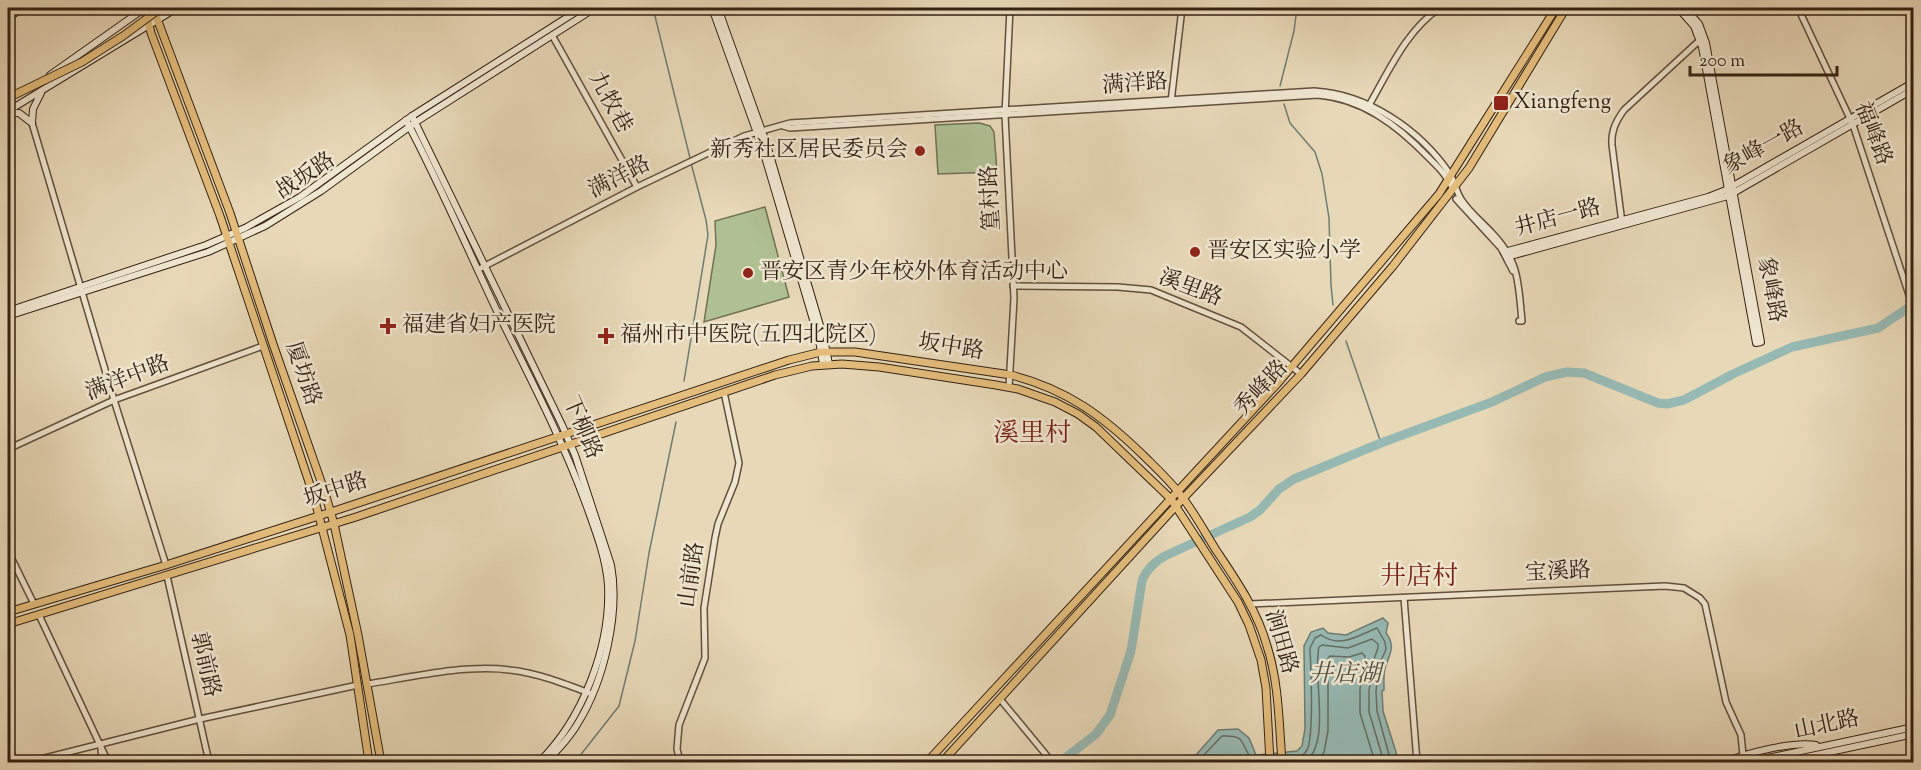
<svg xmlns="http://www.w3.org/2000/svg" width="1921" height="770" viewBox="0 0 1921 770" font-family="'Sorts Mill Goudy','Noto Serif SC',serif">
	<style>
		.green { fill: #afc093; stroke: #727154; stroke-width: 1.5 }
		.water { fill: #97b9b3; stroke: #6f7d73; stroke-width: 1.5 }
		.lines { fill: none; stroke-linecap: round; stroke-linejoin: round }
		.shore { stroke: #666e64; stroke-width: 1.5 }
		.stream { stroke: #6f7d73; stroke-width: 1.5 }
		.river { stroke: #97b9b3; stroke-width: 9 }
		.tertiary-casing { stroke: #61503d; stroke-width: 8 }
		.secondary-casing { stroke: #342214; stroke-width: 8 }
		.primary-casing { stroke: #342214; stroke-width: 9 }
		.motorway-casing { stroke: #342214; stroke-width: 10 }
		.tertiary { stroke: #efe6d0; stroke-width: 5 }
		.secondary { stroke: #efe6d0; stroke-width: 6 }
		.primary { stroke: #e4bc7c; stroke-width: 7 }
		.motorway { stroke: #e4bc7c; stroke-width: 8 }
		.primary-bridge-casing { stroke: #342214; stroke-width: 9; stroke-linecap: butt }
		.primary-bridge { stroke: #e4bc7c; stroke-width: 7 }
		.poi-dot { fill: #8f2418; stroke: #efe6d0; stroke-width: 2 }
		.labels { text-anchor: middle; dominant-baseline: central; stroke-width: 5; stroke-linejoin: round; paint-order: stroke }
		.street-label { font-size: 22px; fill: #342214; stroke: #efe6d0 }
		.poi-label { font-size: 22px; fill: #342214; stroke: #efe6d0; text-anchor: start }
		.water-label { font-size: 24px; font-style: italic; fill: #524f44; stroke: #efe6d0 }
		.quarter-label { font-size: 26px; fill: #7a1f14; stroke: #efe6d0 }
	</style>
	<rect width="100%" height="100%" fill="#e7d8b7"/>
	<filter id="stains"><feTurbulence type="fractalNoise" baseFrequency=".00333" numOctaves="4"/><feColorMatrix values="0 0 0 0 .2 0 0 0 0 .09 0 0 0 0 .02 0 0 0 .5 -.17"/></filter>
	<radialGradient id="worn" r=".72"><stop offset=".6" stop-color="#630" stop-opacity="0"/><stop offset="1" stop-color="#630" stop-opacity=".3"/></radialGradient>
	<!-- green -->
	<g class="green">
		<polygon points="979,123 990,126 994,132 997,172 938,174 935,125"/>
		<polygon points="765,207 789,297 704,322 716,245 715,221"/>
	</g>
	<!-- water -->
	<path class="water" d="M1383,618L1388,623L1386,633C1395,645 1391,652 1386,665C1383,672 1384,682 1384,690L1382,691L1383,711L1396,752L1397,762H1163L1166,759L1196,755L1218,730L1238,729L1249,738L1256,755L1297,751L1302,746L1305,729L1304,646L1311,632L1323,628L1328,633L1346,635Z"/>
	<g class="lines">
		<!-- shore -->
		<g class="shore">
			<path d="M1287,759C1295,759 1302,758 1307,750C1314,737 1311,666 1310,648L1315,638L1321,635C1340,649 1359,635 1377,628L1385,642L1386,649L1379,666L1376,691L1377,711L1391,762"/>
			<path d="M1186,762L1199,760L1222,736C1248,735 1239,744 1252,759L1265,761"/>
			<path d="M1305,762C1332,742 1312,677 1319,647L1322,645L1348,648L1372,639L1378,644V648L1372,665L1369,691V712L1384,762"/>
			<polyline points="1318,762 1324,752 1328,731 1328,658 1330,656 1349,657 1362,653 1365,656 1360,689 1360,713 1375,762"/>
		</g>
		<!-- stream -->
		<g class="stream">
			<polyline points="653,8 690,158"/>
			<polyline points="1280,86 1294,31 1297,8"/>
			<polyline points="1284,104 1290,123 1315,152 1322,174 1329,218 1331,285 1333,305"/>
			<polyline points="1346,341 1381,443"/>
			<polyline points="684,381 708,235 706,220 691,163"/>
			<polyline points="575,762 619,706 635,641 649,553 676,422"/>
		</g>
		<!-- river -->
		<path class="river" d="M1060,762L1096,734L1110,715L1131,651L1142,581C1146,570 1156,560 1167,555L1250,517L1260,510L1279,489L1294,479L1381,443L1492,402L1545,377L1567,372L1584,373L1658,403L1667,404L1684,400L1733,374L1792,347L1878,328L1914,304"/>
		<!-- tertiary casing -->
		<g class="tertiary-casing">
			<g id="tertiary">
				<polyline points="1798,8 1853,125 1914,310"/>
				<polyline points="552,35 637,187"/>
				<polyline points="1171,102 1182,8"/>
				<path d="M1368,107C1388,73 1406,30 1440,8"/>
				<polyline points="32,123 114,400 166,565"/>
				<path d="M783,126L790,128L1318,95C1363,99 1397,125 1428,157C1438,167 1448,176 1453,190"/>
				<polyline points="1456,199 1501,248 1513,271"/>
				<path d="M1622,223L1612,145C1611,131 1616,121 1624,110L1701,39"/>
				<path d="M481,268L637,187L744,136L790,123L1314,91C1368,94 1420,130 1450,174C1455,182 1456,191 1461,199C1468,211 1482,222 1492,233C1520,262 1518,283 1522,321H1519"/>
				<polyline points="1013,286 1118,287 1151,290 1241,327 1301,374"/>
				<polyline points="1009,387 1014,298 1005,115 1010,8"/>
				<polyline points="8,449 114,400 263,346"/>
				<polyline points="8,551 34,604"/>
				<polyline points="167,576 209,762"/>
				<polyline points="1404,598 1417,762"/>
				<polyline points="1250,604 1665,586 1684,588 1700,598 1705,604 1726,702 1741,735 1743,755"/>
				<polyline points="39,615 108,762"/>
				<path d="M368,684C411,677 466,664 510,670C537,673 563,683 589,693"/>
				<polyline points="1000,699 1052,762"/>
				<polyline points="101,748 102,762"/>
				<polyline points="29,762 200,719 358,685"/>
				<polyline points="680,762 677,749 679,725 705,658 704,608 715,538 718,524 735,482 739,463 724,392"/>
			</g>
		</g>
		<!-- secondary casing -->
		<g class="secondary-casing">
			<g id="secondary">
				<polyline points="712,8 762,147 819,340 823,364"/>
				<polyline points="718,8 767,145 824,339 829,364"/>
				<polyline points="1678,8 1694,26 1702,47 1756,343 1761,342 1706,43 1699,24 1685,8"/>
				<polyline points="50,75 145,8"/>
				<polyline points="8,111 177,8"/>
				<polyline points="8,113 19,113 32,123"/>
				<path d="M412,116L562,425L575,455L611,565C620,613 604,681 578,723C570,737 558,750 546,762"/>
				<path d="M406,120C439,182 466,246 496,309C528,374 562,438 587,507C596,532 606,558 608,585C611,647 582,720 539,762"/>
				<polyline points="32,123 33,109 41,93"/>
				<polyline points="1504,252 1708,197 1726,190 1914,82"/>
				<polyline points="1507,257 1728,196 1914,89"/>
				<polyline points="8,311 206,245 245,228 300,197 412,116 582,8"/>
				<polyline points="8,316 208,252 265,226 321,191 416,122 595,8"/>
				<path d="M1725,762C1747,753 1793,741 1816,745"/>
				<polyline points="1749,762 1914,727"/>
				<polyline points="1783,762 1914,734"/>
			</g>
		</g>
		<!-- primary casing -->
		<g class="primary-casing">
			<g id="primary">
				<polyline points="145,8 151,33 220,216 314,497 350,635 369,762"/>
				<polyline points="153,8 230,213 273,344 325,493 334,524 358,635 381,762"/>
				<path d="M8,612L166,565L331,512L789,360L821,352H855L1011,375C1067,389 1104,417 1145,457C1156,468 1169,480 1179,493C1193,510 1204,531 1216,550C1236,580 1257,610 1267,646C1279,683 1279,724 1282,762"/>
				<polyline points="8,624 356,517 775,375 812,366 842,364 879,367 996,385 1018,389 1055,402 1078,414 1096,427 1171,499 1238,602 1249,625 1261,660 1266,688 1270,762"/>
				<polyline points="927,762 1277,384 1439,194 1556,8"/>
				<polyline points="942,762 1176,506 1301,374 1393,266 1469,168 1566,8"/>
			</g>
		</g>
		<!-- motorway casing -->
		<g class="motorway-casing">
			<polyline id="motorway" points="8,17 21,8"/>
		</g>
		<!-- tertiary -->
		<use href="#tertiary" class="tertiary"/>
		<!-- secondary -->
		<use href="#secondary" class="secondary"/>
		<!-- primary -->
		<use href="#primary" class="primary"/>
		<!-- motorway -->
		<use href="#motorway" class="motorway"/>
		<!-- primary-bridge casing -->
		<g class="primary-bridge-casing">
			<polyline id="primary-bridge" points="10,97 82,62 123,36 161,8"/>
		</g>
		<!-- primary-bridge -->
		<use href="#primary-bridge" class="primary-bridge"/>
	</g>
	<!-- markers -->
	<g class="poi-dot">
		<rect x="1493" y="95" width="16" height="16" rx="3"/>
		<circle cx="920" cy="151" r="6"/>
		<circle cx="1195" cy="252" r="6"/>
		<circle cx="748" cy="273" r="6"/>
		<path d="M385 317h6v6h6v6h-6v6h-6v-6h-6v-6h6z"/>
		<path d="M603 327h6v6h6v6h-6v6h-6v-6h-6v-6h6z"/>
	</g>
	<g class="labels">
		<!-- street labels -->
		<g class="street-label">
			<text transform="translate(1135 85) rotate(-4)">满洋路</text>
			<text transform="translate(609 103) rotate(61)">九牧巷</text>
			<text transform="translate(1872 134) rotate(69)">福峰路</text>
			<text transform="translate(1764 148) rotate(-29)">象峰一路</text>
			<text transform="translate(306 177) rotate(-34)">战坂路</text>
			<text transform="translate(620 178) rotate(-27)">满洋路</text>
			<text transform="translate(992 198) rotate(-93)">篁村路</text>
			<text transform="translate(1558 219) rotate(-15)">井店一路</text>
			<text transform="translate(1190 289) rotate(21)">溪里路</text>
			<text transform="translate(1770 290) rotate(79)">象峰路</text>
			<text transform="translate(951 348) rotate(9)">坂中路</text>
			<text transform="translate(302 374) rotate(71)">厦坊路</text>
			<text transform="translate(128 379) rotate(-21)">满洋中路</text>
			<text transform="translate(1262 389) rotate(-47)">秀峰路</text>
			<text transform="translate(581 428) rotate(67)">下柳路</text>
			<text transform="translate(336 491) rotate(-18)">坂中路</text>
			<text transform="translate(1558 573) rotate(-3)">宝溪路</text>
			<text transform="translate(693 575) rotate(-82)">山前路</text>
			<text transform="translate(1280 642) rotate(74)">涧田路</text>
			<text transform="translate(204 665) rotate(77)">郭前路</text>
			<text transform="translate(1827 726) rotate(-12)">山北路</text>
		</g>
		<!-- poi labels -->
		<g class="poi-label">
			<text x="1514" y="103">Xiangfeng</text>
			<text x="908" y="151" text-anchor="end">新秀社区居民委员会</text>
			<text x="1207" y="252">晋安区实验小学</text>
			<text x="760" y="273">晋安区青少年校外体育活动中心</text>
			<text x="402" y="326">福建省妇产医院</text>
			<text x="620" y="336">福州市中医院(五四北院区)</text>
		</g>
		<!-- water labels -->
		<g class="water-label">
			<text x="1345" y="675">井店湖</text>
		</g>
		<!-- quarter labels -->
		<g class="quarter-label">
			<text x="1032" y="434">溪里村</text>
			<text x="1419" y="577">井店村</text>
		</g>
	</g>
	<!-- margin -->
	<rect width="1921" height="770" fill="none" stroke="#e7d8b7" stroke-width="30"/>
	<rect x="9" y="9" width="1903" height="752" fill="none" stroke="#342214" stroke-width="3"/>
	<rect x="15" y="15" width="1891" height="740" fill="none" stroke="#342214" stroke-width="1.5"/>
	<!-- scale -->
	<path d="M1690 66v9h147v-9" fill="none" stroke="#342214" stroke-width="3"/>
	<text x="1699" y="66" font-size="18" fill="#342214" stroke="#efe6d0" stroke-width="4.5" paint-order="stroke">200 m</text>
	<rect width="100%" height="100%" filter="url(#stains)"/>
	<rect width="100%" height="100%" fill="url(#worn)"/>
</svg>
